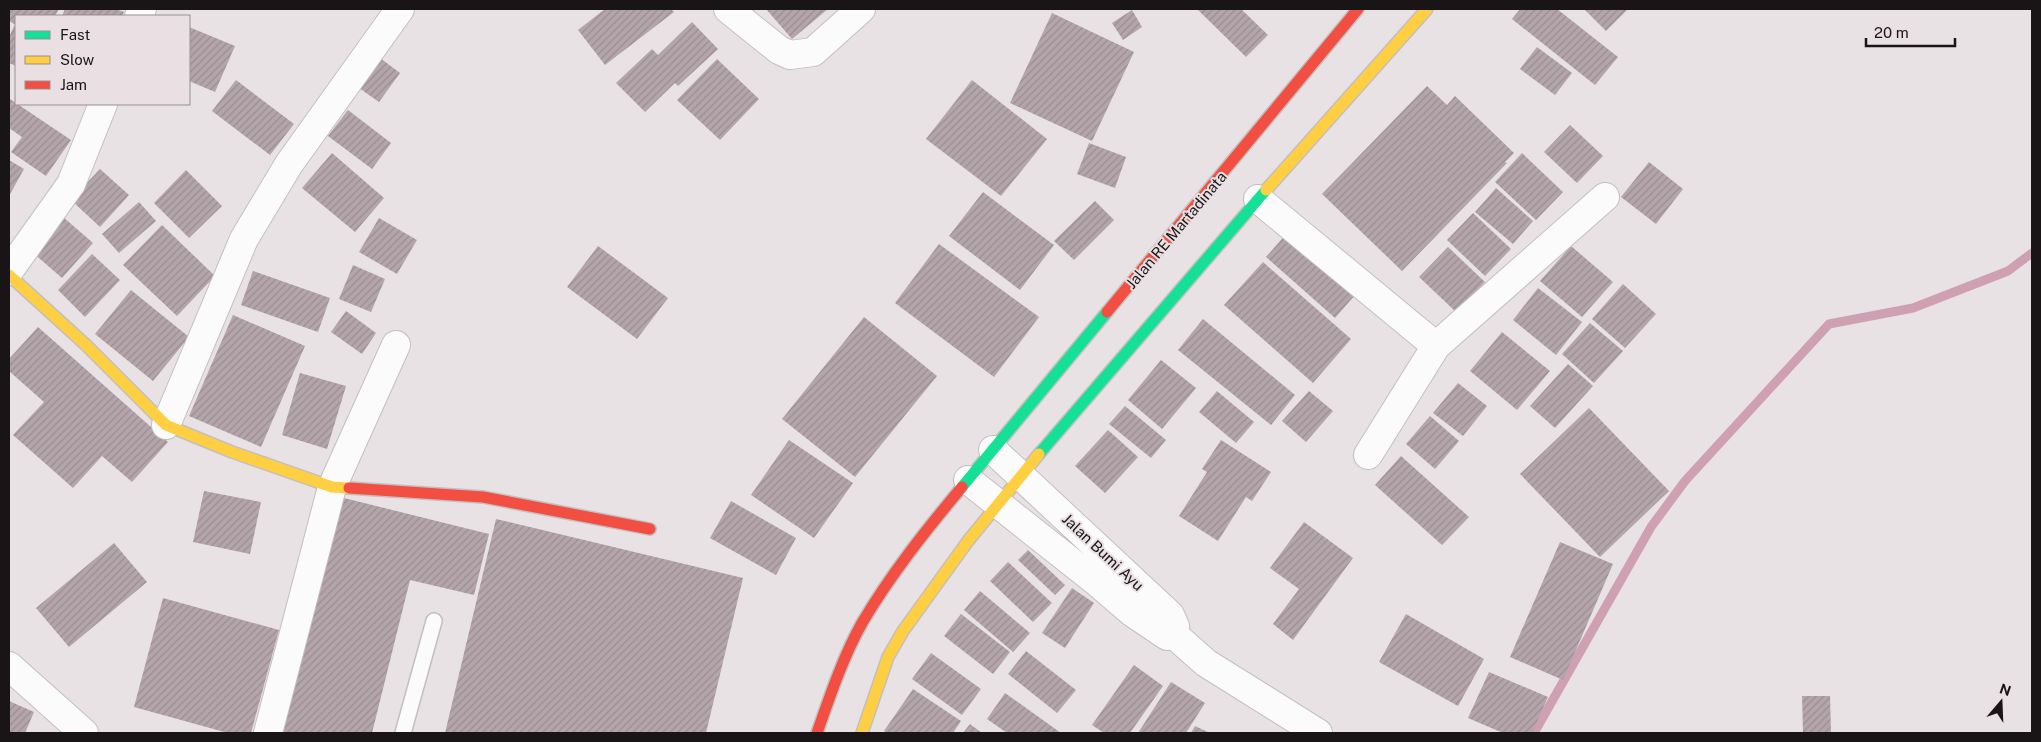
<svg xmlns="http://www.w3.org/2000/svg" width="2041" height="742" viewBox="0 0 2041 742" font-family="'Public Sans',sans-serif">
	<style>
		.lines { fill: none; stroke-linecap: round; stroke-linejoin: round }
		.stream { stroke: #cfa0b2; stroke-width: 9 }
		.building { fill: url(#building-hatch) }
		.lane-casing { stroke: #c3bfc1; stroke-width: 18 }
		.street-casing { stroke: #c3bfc1; stroke-width: 30 }
		.fast-casing { stroke: #c3bfc1; stroke-width: 14 }
		.slow-casing { stroke: #c3bfc1; stroke-width: 14 }
		.jam-casing { stroke: #c3bfc1; stroke-width: 14 }
		.lane { stroke: #fcfbfb; stroke-width: 15 }
		.street { stroke: #fcfbfb; stroke-width: 28 }
		.fast { stroke: #16e098; stroke-width: 11 }
		.slow { stroke: #ffcf43; stroke-width: 11 }
		.jam { stroke: #f24e42; stroke-width: 11 }
		.labels { text-anchor: middle; dominant-baseline: central; stroke-width: 4; stroke-linejoin: round; paint-order: stroke }
		.street-label { font-size: 15px; fill: #191517; stroke: #eae0e3 }
	</style>
	<defs>
		<pattern id="building-hatch" width="6" height="6" patternUnits="userSpaceOnUse" patternTransform="scale(1.25)"><rect width="6" height="6" fill="#b4a5ab"/><path d="M-1 1l2-2M0 6l6-6M5 7l2-2" fill="none" stroke="#9a8d92"/></pattern>
	</defs>
	<rect width="100%" height="100%" fill="#e8e2e4"/>
	<g class="lines">
		<!-- stream -->
		<polyline class="stream" points="1534,733 1651,527 1685,481 1829,324 1913,308 2008,271 2032,253"/>
	</g>
	<!-- building -->
	<g class="building">
		<polygon points="9,9 59,9 55,16 16,16 16,25 9,21"/>
		<polygon points="65,9 116,9 124,12 122,16 62,16"/>
		<polygon points="605,9 671,9 674,12 605,65 578,30"/>
		<polygon points="766,9 828,9 792,39"/>
		<polygon points="1197,9 1241,9 1268,35 1246,57"/>
		<polygon points="1520,9 1557,9 1618,57 1595,85 1512,19"/>
		<polygon points="1584,9 1628,9 1606,31"/>
		<polygon points="1132,10 1142,27 1123,40 1112,23"/>
		<polygon points="1052,13 1134,52 1092,141 1010,103"/>
		<polygon points="692,22 718,49 678,86 675,83 645,112 616,83 652,49 658,55"/>
		<polygon points="14,26 16,27 16,66 9,63 9,37"/>
		<polygon points="189,27 235,46 215,92 189,81"/>
		<polygon points="1537,47 1572,73 1555,95 1520,69"/>
		<polygon points="380,58 400,73 379,102 359,88"/>
		<polygon points="717,59 759,99 720,140 677,100"/>
		<polygon points="236,80 294,124 270,155 212,111"/>
		<polygon points="972,80 1047,139 1001,196 926,139"/>
		<polygon points="1427,86 1447,105 1455,96 1514,153 1505,162 1507,163 1402,271 1322,194"/>
		<polygon points="10,99 71,140 46,176 11,152 22,137 9,128 9,101"/>
		<polygon points="348,110 391,143 372,169 328,136"/>
		<polygon points="1570,125 1603,156 1577,183 1544,152"/>
		<polygon points="1089,143 1126,157 1115,188 1077,174"/>
		<polygon points="332,153 384,198 355,232 302,188"/>
		<polygon points="1522,153 1563,192 1536,220 1495,182"/>
		<polygon points="9,160 24,169 9,196"/>
		<polygon points="1649,162 1683,189 1656,224 1621,197"/>
		<polygon points="100,169 129,195 100,227 71,200"/>
		<polygon points="186,170 222,206 189,238 154,203"/>
		<polygon points="1496,188 1533,221 1513,244 1475,212"/>
		<polygon points="983,192 1054,245 1020,290 949,236"/>
		<polygon points="1095,201 1114,220 1074,260 1054,241"/>
		<polygon points="139,202 156,221 119,253 102,234"/>
		<polygon points="1473,213 1511,249 1485,276 1447,240"/>
		<polygon points="63,217 93,243 62,278 32,252"/>
		<polygon points="379,218 417,240 397,274 359,252"/>
		<polygon points="162,225 215,276 177,316 123,265"/>
		<polygon points="1287,233 1356,294 1335,318 1266,257"/>
		<polygon points="939,244 1039,317 994,377 895,303"/>
		<polygon points="598,246 668,298 637,339 567,287"/>
		<polygon points="1571,246 1613,282 1582,317 1540,281"/>
		<polygon points="1448,247 1485,282 1456,312 1419,277"/>
		<polygon points="92,254 120,280 85,317 58,290"/>
		<polygon points="1263,262 1351,339 1313,383 1224,305"/>
		<polygon points="353,265 385,279 371,312 339,299"/>
		<polygon points="253,271 330,298 318,332 241,305"/>
		<polygon points="1623,284 1656,314 1625,348 1592,319"/>
		<polygon points="1538,288 1582,322 1556,355 1513,320"/>
		<polygon points="131,290 189,337 153,381 95,334"/>
		<polygon points="346,311 376,333 362,354 331,332"/>
		<polygon points="233,315 305,346 261,447 189,416"/>
		<polygon points="864,317 937,376 855,477 782,419"/>
		<polygon points="1203,319 1295,395 1271,425 1178,350"/>
		<polygon points="1590,323 1623,351 1594,383 1562,354"/>
		<polygon points="38,327 168,442 132,482 102,456 73,488 13,435 44,402 9,371 9,359"/>
		<polygon points="1502,332 1550,371 1517,410 1470,371"/>
		<polygon points="1161,360 1196,388 1162,429 1128,400"/>
		<polygon points="1568,364 1593,386 1555,428 1530,406"/>
		<polygon points="300,373 346,386 327,449 282,435"/>
		<polygon points="1458,383 1487,406 1463,436 1433,413"/>
		<polygon points="1217,391 1254,422 1236,443 1199,412"/>
		<polygon points="1309,391 1333,411 1306,442 1282,421"/>
		<polygon points="1125,406 1166,440 1151,458 1109,424"/>
		<polygon points="1589,408 1669,491 1600,557 1520,474"/>
		<polygon points="1430,416 1459,441 1435,469 1406,444"/>
		<polygon points="1108,430 1138,457 1105,493 1075,466"/>
		<polygon points="789,440 853,483 814,538 751,495"/>
		<polygon points="1221,440 1271,472 1252,501 1246,497 1218,541 1179,516 1207,472 1202,469"/>
		<polygon points="1401,456 1469,517 1442,545 1375,485"/>
		<polygon points="204,491 261,502 250,554 193,542"/>
		<polygon points="340,497 489,534 474,595 410,580 372,733 282,733"/>
		<polygon points="731,501 796,538 776,575 710,538"/>
		<polygon points="496,519 743,578 706,733 445,733"/>
		<polygon points="1304,522 1353,558 1293,640 1273,624 1299,589 1270,568"/>
		<polygon points="1560,542 1613,564 1563,680 1510,657"/>
		<polygon points="114,543 147,582 69,647 36,608"/>
		<polygon points="1028,550 1065,585 1055,595 1018,560"/>
		<polygon points="1008,562 1052,603 1033,622 990,581"/>
		<polygon points="1072,588 1094,603 1065,648 1042,633"/>
		<polygon points="980,591 1030,633 1013,652 964,610"/>
		<polygon points="163,598 279,630 251,733 228,733 134,707"/>
		<polygon points="961,614 1010,652 993,674 944,636"/>
		<polygon points="1406,614 1484,659 1458,706 1379,662"/>
		<polygon points="1026,651 1076,690 1057,713 1008,674"/>
		<polygon points="931,653 981,689 962,715 912,679"/>
		<polygon points="1134,665 1163,686 1130,733 1104,733 1092,725"/>
		<polygon points="1489,672 1548,697 1532,733 1503,733 1468,718"/>
		<polygon points="1171,682 1205,703 1186,733 1138,733"/>
		<polygon points="913,689 961,721 953,733 887,733 884,731"/>
		<polygon points="1005,693 1061,733 1007,733 987,719"/>
		<polygon points="1802,696 1830,696 1831,733 1803,733"/>
		<polygon points="9,701 34,712 25,733 9,733"/>
		<polygon points="970,724 982,733 963,733"/>
		<polygon points="1195,726 1210,733 1191,733"/>
	</g>
	<g class="lines">
		<!-- lane casing -->
		<g class="lane-casing">
			<polyline id="lane" points="403,733 434,621"/>
		</g>
		<!-- street casing -->
		<g class="street-casing">
			<g id="street">
				<polyline points="728,9 779,50 790,55 813,52 861,9"/>
				<polyline points="139,16 142,9"/>
				<polyline points="1258,199 1436,346"/>
				<polyline points="9,271 71,184 103,104"/>
				<polyline points="166,425 244,239 289,164 400,9"/>
				<polyline points="1368,455 1436,346 1605,197"/>
				<polyline points="968,480 1098,583 1133,613 1167,636 1175,626 1170,615 993,450"/>
				<polyline points="1171,632 1206,663 1318,733"/>
				<polyline points="9,666 84,733"/>
				<polyline points="268,733 332,487 396,345"/>
			</g>
		</g>
		<!-- fast casing -->
		<g class="fast-casing">
			<g id="fast">
				<polyline points="1039,454 1266,190"/>
				<polyline points="962,487 1107,312"/>
			</g>
		</g>
		<!-- slow casing -->
		<g class="slow-casing">
			<g id="slow">
				<polyline points="1266,190 1427,9"/>
				<polyline points="9,275 86,345 166,425 232,452 332,487 349,488"/>
				<polyline points="862,733 888,657 903,631 968,541 1039,454"/>
			</g>
		</g>
		<!-- jam casing -->
		<g class="jam-casing">
			<g id="jam">
				<polyline points="1107,312 1358,9"/>
				<polyline points="349,488 483,497 650,529"/>
				<path d="M817,733C830,696 843,657 862,623C891,574 926,530 962,487"/>
			</g>
		</g>
		<!-- lane -->
		<use href="#lane" class="lane"/>
		<!-- street -->
		<use href="#street" class="street"/>
		<!-- fast -->
		<use href="#fast" class="fast"/>
		<!-- slow -->
		<use href="#slow" class="slow"/>
		<!-- jam -->
		<use href="#jam" class="jam"/>
	</g>
	<g class="labels">
		<!-- street labels -->
		<g class="street-label">
			<text transform="translate(1176 230) rotate(-50)">Jalan RE Martadinata</text>
			<text transform="translate(1103 552) rotate(43)">Jalan Bumi Ayu</text>
		</g>
	</g>
	<!-- border -->
	<rect width="2041" height="742" fill="none" stroke="#191517" stroke-width="20"/>
	<!-- legend -->
	<rect x="15" y="15" width="175" height="90" fill="#eae0e3" stroke="#968f91"/>
	<rect x="25" y="31" width="25" height="8" fill="#16e098" stroke="#968f91"/>
	<text x="60" y="40" font-size="15" fill="#191517">Fast</text>
	<rect x="25" y="56" width="25" height="8" fill="#ffcf43" stroke="#968f91"/>
	<text x="60" y="65" font-size="15" fill="#191517">Slow</text>
	<rect x="25" y="81" width="25" height="8" fill="#f24e42" stroke="#968f91"/>
	<text x="60" y="90" font-size="15" fill="#191517">Jam</text>
	<!-- north arrow -->
	<g transform="translate(2001 702) rotate(19)" stroke="#eae0e3" stroke-width="4" paint-order="stroke">
	<path d="M0-4L9 19L0 12L-9 19Z" fill="#191517"/>
	<text y="-8" font-size="14" font-weight="bold" text-anchor="middle" fill="#191517">N</text>
	</g>
	<!-- scale -->
	<path d="M1866 38v8h89v-8" fill="none" stroke="#191517" stroke-width="2.5"/>
	<text x="1874" y="38" font-size="15" fill="#191517" stroke="#eae0e3" stroke-width="4" paint-order="stroke">20 m</text>
</svg>
